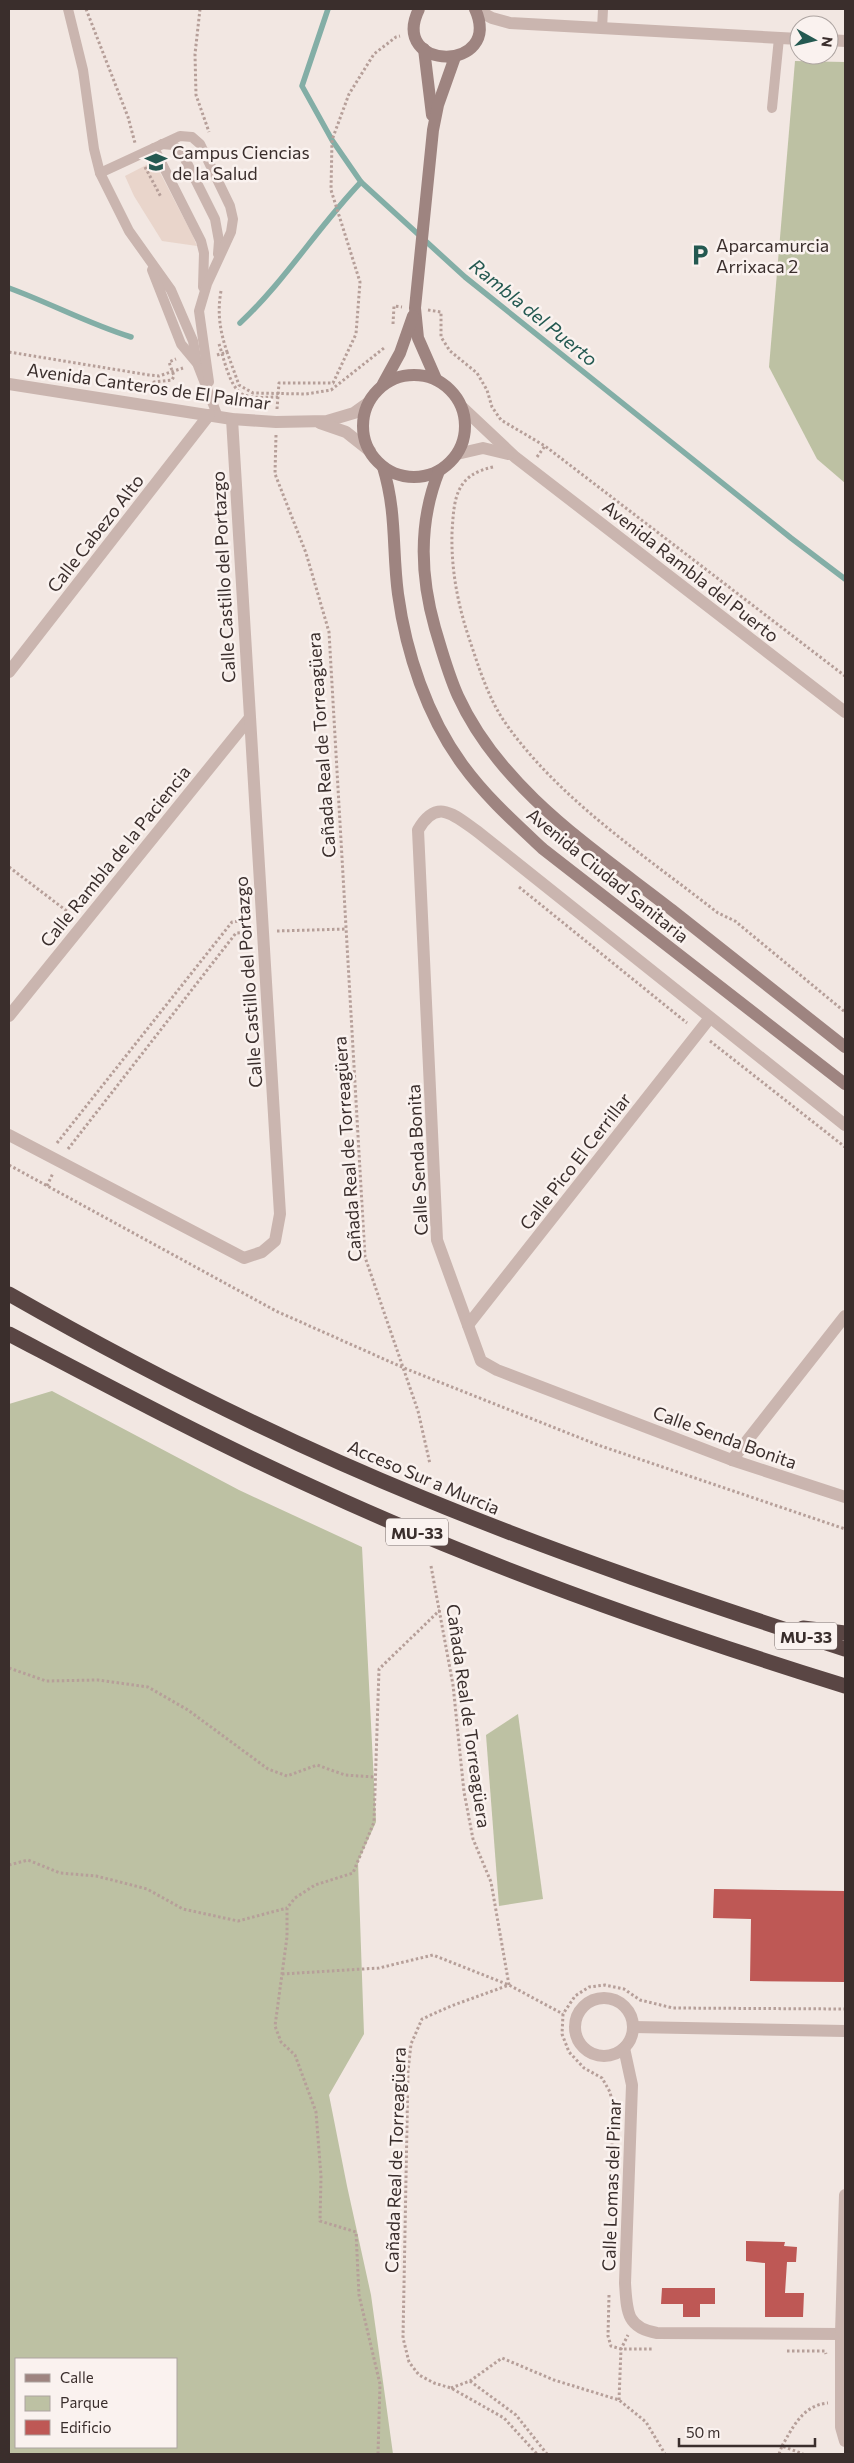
<svg xmlns="http://www.w3.org/2000/svg" width="854" height="2463" viewBox="0 0 854 2463" font-family="Commissioner,sans-serif">
	<style>
		.green { fill: #bdc1a3; fill-rule: evenodd }
		.plaza { fill: #e9d5cb }
		.lines { fill: none; stroke-linecap: round; stroke-linejoin: round }
		.stream { stroke: #83aea6; stroke-width: 5.5 }
		.building { fill: #be5855 }
		.path { stroke: #b69f99; stroke-width: 3; stroke-dasharray: 2.5 2.5; stroke-linecap: butt }
		.lane { stroke: #cab5af; stroke-width: 10 }
		.street { stroke: #cab5af; stroke-width: 12 }
		.secondary { stroke: #9e8480; stroke-width: 12 }
		.highway { stroke: #5a4644; stroke-width: 15 }
		.labels { text-anchor: middle; dominant-baseline: central; stroke-width: 5; stroke-linejoin: round; paint-order: stroke }
		.shield { fill: #faf2ef; stroke: #746966; stroke-width: 1 }
		.shield-label { font-size: 16px; font-weight: bold; fill: #3a2e2c }
		.poi-label { font-size: 18px; fill: #3a2e2c; stroke: #faf2ef; text-anchor: start }
		.street-label { font-size: 18px; fill: #3a2e2c; stroke: #faf2ef }
		.water-label { font-size: 19px; font-style: italic; fill: #245951; stroke: #faf2ef }
	</style>
	<rect width="100%" height="100%" fill="#f2e7e2"/>
	<!-- green -->
	<g class="green">
		<polygon points="795,61 845,62 845,483 817,459 769,367"/>
		<path d="M52,1391L239,1490L362,1547L376,1822L358,1862L364,2034L329,2095L347,2186L371,2295L393,2454H9V1404ZM16,2359H176V2447H16Z"/>
		<polygon points="518,1714 543,1899 499,1906 486,1735"/>
	</g>
	<!-- plaza -->
	<polygon class="plaza" points="154,161 192,234 197,246 162,241 134,196 125,176"/>
	<g class="lines">
		<!-- stream -->
		<g class="stream">
			<polyline points="328,9 302,86 332,140 361,182 465,277 791,538 845,579"/>
			<path d="M9,288C50,303 89,324 131,337"/>
			<path d="M240,323C285,281 318,227 361,182"/>
		</g>
	</g>
	<!-- building -->
	<g class="building">
		<polygon points="714,1889 845,1891 845,1982 750,1981 751,1919 713,1918"/>
		<polygon points="746,2241 785,2242 784,2246 797,2247 796,2262 787,2262 785,2293 804,2293 803,2317 765,2317 765,2263 746,2261"/>
		<polygon points="662,2288 715,2288 715,2304 700,2304 700,2317 683,2317 683,2304 661,2304"/>
	</g>
	<g class="lines">
		<!-- path -->
		<g class="path">
			<polyline points="86,9 128,117 135,143"/>
			<polyline points="200,9 195,54 196,95 209,132"/>
			<polyline points="145,167 161,197"/>
			<path d="M221,291C217,313 220,331 227,352"/>
			<polyline points="428,310 441,312 441,337 450,351 477,373 487,390 492,407 501,420 545,446 845,676"/>
			<polyline points="393,324 394,306 402,307"/>
			<path d="M219,344C224,358 229,386 242,394C252,399 267,397 278,397"/>
			<polyline points="9,352 149,375 159,376 183,368"/>
			<polyline points="217,355 227,352 239,385 253,393 306,394 331,390 384,348"/>
			<polyline points="153,393 154,382 172,380 174,376 169,362 176,359"/>
			<polyline points="277,409 279,383 333,383 356,334 360,282 331,190 332,140 349,94 374,54 396,37 400,36"/>
			<polyline points="276,435 275,474 306,553 329,632 365,1257 418,1411 430,1464"/>
			<polyline points="537,457 545,446"/>
			<path d="M493,467C455,475 454,499 452,533C451,570 458,606 470,641C479,668 488,697 504,721C558,799 644,855 718,913L735,921L845,1012"/>
			<polyline points="9,867 72,915"/>
			<polyline points="519,887 687,1023"/>
			<polyline points="277,931 347,929"/>
			<polyline points="710,1041 845,1147"/>
			<polyline points="57,1143 232,922 248,920"/>
			<polyline points="68,1149 236,933 249,932"/>
			<polyline points="9,1165 276,1311 404,1368 598,1445 845,1529"/>
			<polyline points="47,1186 53,1173"/>
			<polyline points="431,1566 453,1685 464,1792 473,1839 491,1882 509,1985 451,2006 422,2019 411,2044 408,2071 403,2338 409,2362 419,2375 434,2383 451,2388 504,2418 537,2454"/>
			<polyline points="9,1668 46,1681 98,1680 148,1687 188,1710 268,1769 287,1776 317,1765 345,1775 374,1777"/>
			<polyline points="9,1865 28,1860 60,1873 96,1876 124,1883 147,1889 183,1909 238,1921 287,1908"/>
			<polyline points="282,1974 379,1968 433,1955 509,1985 563,2014"/>
			<polyline points="611,2181 613,2106 610,2092 602,2078 584,2068 569,2052 562,2034 563,2014 575,1996 589,1987 605,1985 624,1989 640,2000 673,2008 845,2009"/>
			<polyline points="609,2295 608,2336 611,2346 621,2349 653,2349"/>
			<polyline points="787,2351 825,2351 826,2354"/>
			<polyline points="470,2381 516,2415 547,2454"/>
			<polyline points="451,2388 470,2381 502,2358 554,2380 619,2400 646,2422 665,2454"/>
			<polyline points="619,2400 621,2349 628,2335"/>
			<path d="M782,2446C793,2427 803,2405 828,2403"/>
			<polyline points="378,2454 380,2384 359,2295 356,2232 320,2221 321,2176 316,2112 295,2055 281,2042 275,2026 287,1937 287,1908 295,1898 315,1885 353,1873 374,1822 379,1669 440,1610"/>
			<polyline points="779,2454 782,2446 803,2454"/>
		</g>
		<!-- lane -->
		<g class="lane">
			<polyline points="68,9 83,70 94,149 100,173 129,231 171,290 193,341 197,363 218,417"/>
			<polyline points="602,29 603,9"/>
			<polyline points="772,108 779,38"/>
			<polyline points="162,144 173,145 182,153 215,219 219,241 218,254"/>
			<polyline points="154,148 201,241 204,253 203,287"/>
			<polyline points="100,173 180,136 192,137 200,144 230,206 233,219 231,232 207,284 199,311 209,382"/>
			<polyline points="152,270 181,344 196,362"/>
		</g>
		<!-- street -->
		<g class="street">
			<polyline points="475,9 492,18 510,23 799,39"/>
			<polyline points="829,40 845,41"/>
			<polyline points="9,384 232,419 276,422 327,421 354,413 368,403"/>
			<polyline points="463,408 515,457 845,712"/>
			<polyline points="320,423 346,432 370,451"/>
			<polyline points="457,454 483,448 508,454"/>
			<polyline points="9,672 209,415"/>
			<polyline points="9,1016 249,719"/>
			<path d="M845,1125L478,832C454,815 437,797 418,830L437,1240L481,1361L497,1370L732,1460L845,1497"/>
			<polyline points="9,1135 244,1258 262,1252 275,1241 280,1214 232,419"/>
			<polyline points="468,1325 709,1019"/>
			<polyline points="732,1460 845,1316"/>
			<circle cx="604" cy="2027" r="29"/>
			<polyline points="633,2027 845,2031"/>
			<path d="M624,2048L632,2085L625,2283C627,2311 626,2328 657,2333L841,2334"/>
			<polyline points="845,2195 841,2334 841,2427 845,2441"/>
		</g>
		<!-- secondary -->
		<g class="secondary">
			<path d="M419,9C388,72 504,73 475,9"/>
			<polyline points="424,49 432,115"/>
			<circle cx="414" cy="426" r="51"/>
			<polyline points="436,379 418,338 415,308 433,130 438,105 455,57"/>
			<polyline points="383,384 400,353 413,316"/>
			<path d="M383,467C397,513 392,549 398,594C406,653 427,716 462,764C485,796 514,822 543,849L845,1084"/>
			<path d="M439,471C418,523 420,575 435,628C442,651 448,674 458,696C501,790 594,849 672,910C730,956 787,1001 845,1047"/>
		</g>
		<!-- highway -->
		<g class="highway">
			<path d="M9,1294C142,1370 281,1440 423,1498C561,1555 703,1603 845,1649"/>
			<path d="M9,1334C110,1387 211,1441 315,1488C486,1567 665,1630 845,1686"/>
			<polyline points="803,1628 845,1633"/>
		</g>
	</g>
	<!-- icons -->
	<defs>
		<g id="university-bare" transform="scale(1.725)"><path d="M0-5L7-2L0 1L-7-2ZM-4 1L0 2.5L4 1V4Q0 6-4 4Z" fill="#245951" stroke="#faf2ef" stroke-width="2.5" paint-order="stroke"/></g>
		<g id="parking-bare" transform="scale(1.725)"><path d="M-3.5-5.5H1a3.5 3.5 0 0 1 0 7H-1V5.5H-3.5ZM-1-3.4V-.6H.8a1.4 1.4 0 0 0 0-2.8Z" fill="#245951" stroke="#faf2ef" stroke-width="2.5" paint-order="stroke"/></g>
	</defs>
	<g fill-rule="evenodd">
		<use href="#university-bare" x="156" y="162"/>
		<use href="#parking-bare" x="700" y="255"/>
	</g>
	<g class="labels">
		<!-- shield labels -->
		<g class="shield">
			<rect x="386" y="1518.5" width="62" height="27" rx="4"/>
			<rect x="775" y="1622.5" width="62" height="27" rx="4"/>
		</g>
		<g class="shield-label">
			<text x="417" y="1532">MU-33</text>
			<text x="806" y="1636">MU-33</text>
		</g>
		<!-- poi labels -->
		<g class="poi-label">
			<text x="172" y="152">Campus Ciencias<tspan x="172" dy="21">de la Salud</tspan></text>
			<text x="716" y="245">Aparcamurcia<tspan x="716" dy="21">Arrixaca 2</tspan></text>
		</g>
		<!-- street labels -->
		<g class="street-label">
			<text transform="translate(149 386) rotate(8)">Avenida Canteros de El Palmar</text>
			<text transform="translate(95 533) rotate(-52)">Calle Cabezo Alto</text>
			<text transform="translate(691 571) rotate(38)">Avenida Rambla del Puerto</text>
			<text transform="translate(223 577) rotate(-93)">Calle Castillo del Portazgo</text>
			<text transform="translate(321 745) rotate(-94)">Cañada Real de Torreagüera</text>
			<text transform="translate(115 856) rotate(-51)">Calle Rambla de la Paciencia</text>
			<text transform="translate(608 875) rotate(39)">Avenida Ciudad Sanitaria</text>
			<text transform="translate(248 982) rotate(-94)">Calle Castillo del Portazgo</text>
			<text transform="translate(347 1149) rotate(-94)">Cañada Real de Torreagüera</text>
			<text transform="translate(417 1160) rotate(-93)">Calle Senda Bonita</text>
			<text transform="translate(575 1161) rotate(-52)">Calle Pico El Cerrillar</text>
			<text transform="translate(725 1437) rotate(20)">Calle Senda Bonita</text>
			<text transform="translate(424 1477) rotate(23)">Acceso Sur a Murcia</text>
			<text transform="translate(469 1716) rotate(82)">Cañada Real de Torreagüera</text>
			<text transform="translate(395 2160) rotate(-88)">Cañada Real de Torreagüera</text>
			<text transform="translate(611 2185) rotate(-88)">Calle Lomas del Pinar</text>
		</g>
		<!-- water labels -->
		<g class="water-label">
			<text transform="translate(534 312) rotate(39)">Rambla del Puerto</text>
		</g>
	</g>
	<!-- border -->
	<rect width="854" height="2463" fill="none" stroke="#3a2e2c" stroke-width="20"/>
	<!-- legend -->
	<rect x="15" y="2358" width="162" height="90" fill="#faf2ef" stroke="#ada4a1"/>
	<rect x="25" y="2374" width="25" height="8" fill="#9e8480" stroke="#ada4a1"/>
	<text x="60" y="2383" font-size="15" fill="#3a2e2c">Calle</text>
	<rect x="25" y="2396" width="25" height="15" fill="#bdc1a3" stroke="#ada4a1"/>
	<text x="60" y="2408" font-size="15" fill="#3a2e2c">Parque</text>
	<rect x="25" y="2420" width="25" height="15" fill="#be5855" stroke="#ada4a1"/>
	<text x="60" y="2433" font-size="15" fill="#3a2e2c">Edificio</text>
	<!-- north arrow -->
	<g transform="translate(814 40) rotate(98)"><circle r="24" fill="#faf2ef" stroke="#ada4a1"/>
	<path d="M0-4L9 19L0 12L-9 19Z" fill="#245951"/>
	<text y="-8" font-size="14" font-weight="bold" text-anchor="middle" fill="#3a2e2c">N</text>
	</g>
	<!-- scale -->
	<path d="M679 2438v8h136v-8" fill="none" stroke="#3a2e2c" stroke-width="2.5"/>
	<text x="686" y="2438" font-size="15" fill="#3a2e2c" stroke="#faf2ef" stroke-width="4" paint-order="stroke">50 m</text>
</svg>
